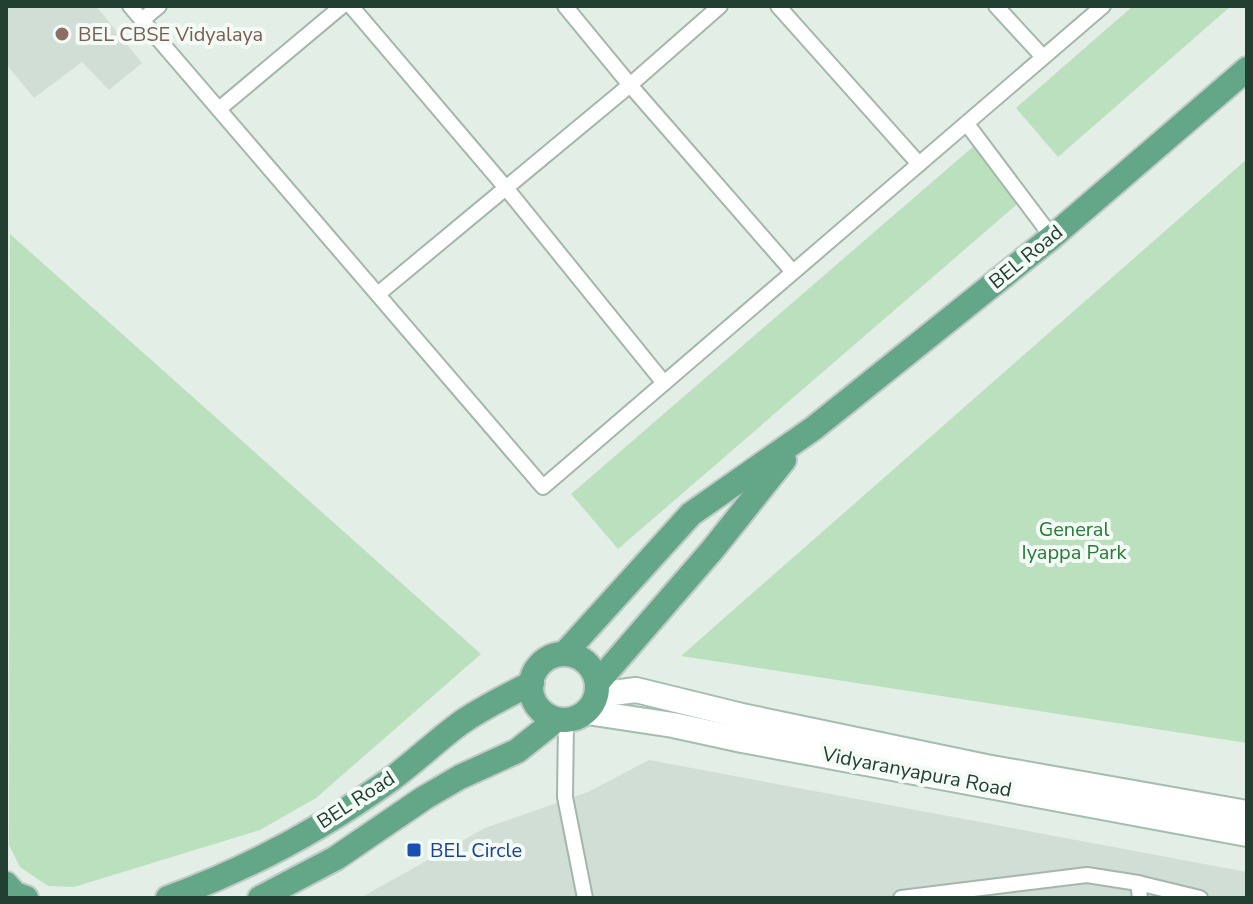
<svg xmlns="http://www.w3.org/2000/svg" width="1253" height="904" viewBox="0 0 1253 904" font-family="'Nunito Sans',sans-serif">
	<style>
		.built { fill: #d1ded5 }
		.green { fill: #bae0bd }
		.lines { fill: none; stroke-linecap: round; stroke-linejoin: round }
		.service-casing { stroke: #a5b6ad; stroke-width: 18 }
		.secondary-casing { stroke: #a3bdaf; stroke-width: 28 }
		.primary-casing { stroke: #c1cac6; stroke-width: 28 }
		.service { stroke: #fff; stroke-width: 14 }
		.secondary { stroke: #fff; stroke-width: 24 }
		.primary { stroke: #64a688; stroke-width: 24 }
		.education-dot { fill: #8d6e63; stroke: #f4faf5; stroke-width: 3 }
		.transit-dot { fill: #1a4fb4; stroke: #f4faf5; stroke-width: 3 }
		.labels { text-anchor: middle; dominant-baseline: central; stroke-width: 8; stroke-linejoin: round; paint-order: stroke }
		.education-label { font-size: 20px; fill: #785e54; stroke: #f4faf5; text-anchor: start }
		.street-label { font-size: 20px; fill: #214032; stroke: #f4faf5 }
		.park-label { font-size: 20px; fill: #287b38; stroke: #f4faf5 }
		.transit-label { font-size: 20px; fill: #164399; stroke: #f4faf5; text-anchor: start }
	</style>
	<rect width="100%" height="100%" fill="#e3eee7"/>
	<!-- built -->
	<g class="built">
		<polygon points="6,6 96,6 142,63 109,90 82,62 34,98 6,64"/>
		<polygon points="649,760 1247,872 1247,898 360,898 485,828 588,792"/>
	</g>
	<!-- green -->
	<g class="green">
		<polygon points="1133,6 1231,6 1058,157 1016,108"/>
		<polygon points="975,145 1022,200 618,549 571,494"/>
		<polygon points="1247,159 1247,743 681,656"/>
		<polygon points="10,234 481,654 316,798 260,830 74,887 48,886 20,867 9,845"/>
	</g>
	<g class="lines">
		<!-- service casing -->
		<g class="service-casing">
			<g id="service">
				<polyline points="130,6 543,487 1103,6"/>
				<polyline points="351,6 506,188 664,383"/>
				<polyline points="565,6 630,85 793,272"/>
				<polyline points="778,6 919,164"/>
				<polyline points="996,6 1043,57"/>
				<polyline points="142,20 159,6"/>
				<polyline points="219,109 342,6"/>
				<polyline points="967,124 1052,237"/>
				<polyline points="378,294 630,85 720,6"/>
				<polyline points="566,721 565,797 585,898"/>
				<polyline points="1138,883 1200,898"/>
				<polyline points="901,898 1087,875 1138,883 1140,898"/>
			</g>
		</g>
		<!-- secondary casing -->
		<g class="secondary-casing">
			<g id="secondary">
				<polyline points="597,695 636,690 742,716 986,767 1247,813"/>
				<polyline points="587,712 673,725 742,740 1247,834"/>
			</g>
		</g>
		<!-- primary casing -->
		<g class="primary-casing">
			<g id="primary">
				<polyline points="565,653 691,514 814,428 1052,237 1247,69"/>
				<circle cx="564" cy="687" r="33"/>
				<polyline points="597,683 713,549 784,460"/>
				<polyline points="6,884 15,894 26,898"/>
				<path d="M168,898C245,870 323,828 390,780C415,762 437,740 462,722C484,707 508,695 532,683"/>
				<polyline points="260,898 336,858 424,798 460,777 517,751 556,720"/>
			</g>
		</g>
		<!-- service -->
		<use href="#service" class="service"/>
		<!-- secondary -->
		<use href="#secondary" class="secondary"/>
		<!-- primary -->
		<use href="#primary" class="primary"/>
	</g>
	<!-- markers -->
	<circle class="education-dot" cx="62" cy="34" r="8"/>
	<rect class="transit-dot" x="406" y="842" width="16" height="16" rx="4"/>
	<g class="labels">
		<!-- education labels -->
		<g class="education-label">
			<text x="78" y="34">BEL CBSE Vidyalaya</text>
		</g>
		<!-- street labels -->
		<g class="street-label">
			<text transform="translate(1026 257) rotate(-39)">BEL Road</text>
			<text transform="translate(917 772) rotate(11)">Vidyaranyapura Road</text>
			<text transform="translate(356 800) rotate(-33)">BEL Road</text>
		</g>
		<!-- park labels -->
		<g class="park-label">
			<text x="1074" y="529">General<tspan x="1074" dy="23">Iyappa Park</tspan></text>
		</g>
		<!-- transit labels -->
		<g class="transit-label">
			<text x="430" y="850">BEL Circle</text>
		</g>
	</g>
	<!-- border -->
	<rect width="1253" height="904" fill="none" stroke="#214032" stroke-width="16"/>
</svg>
